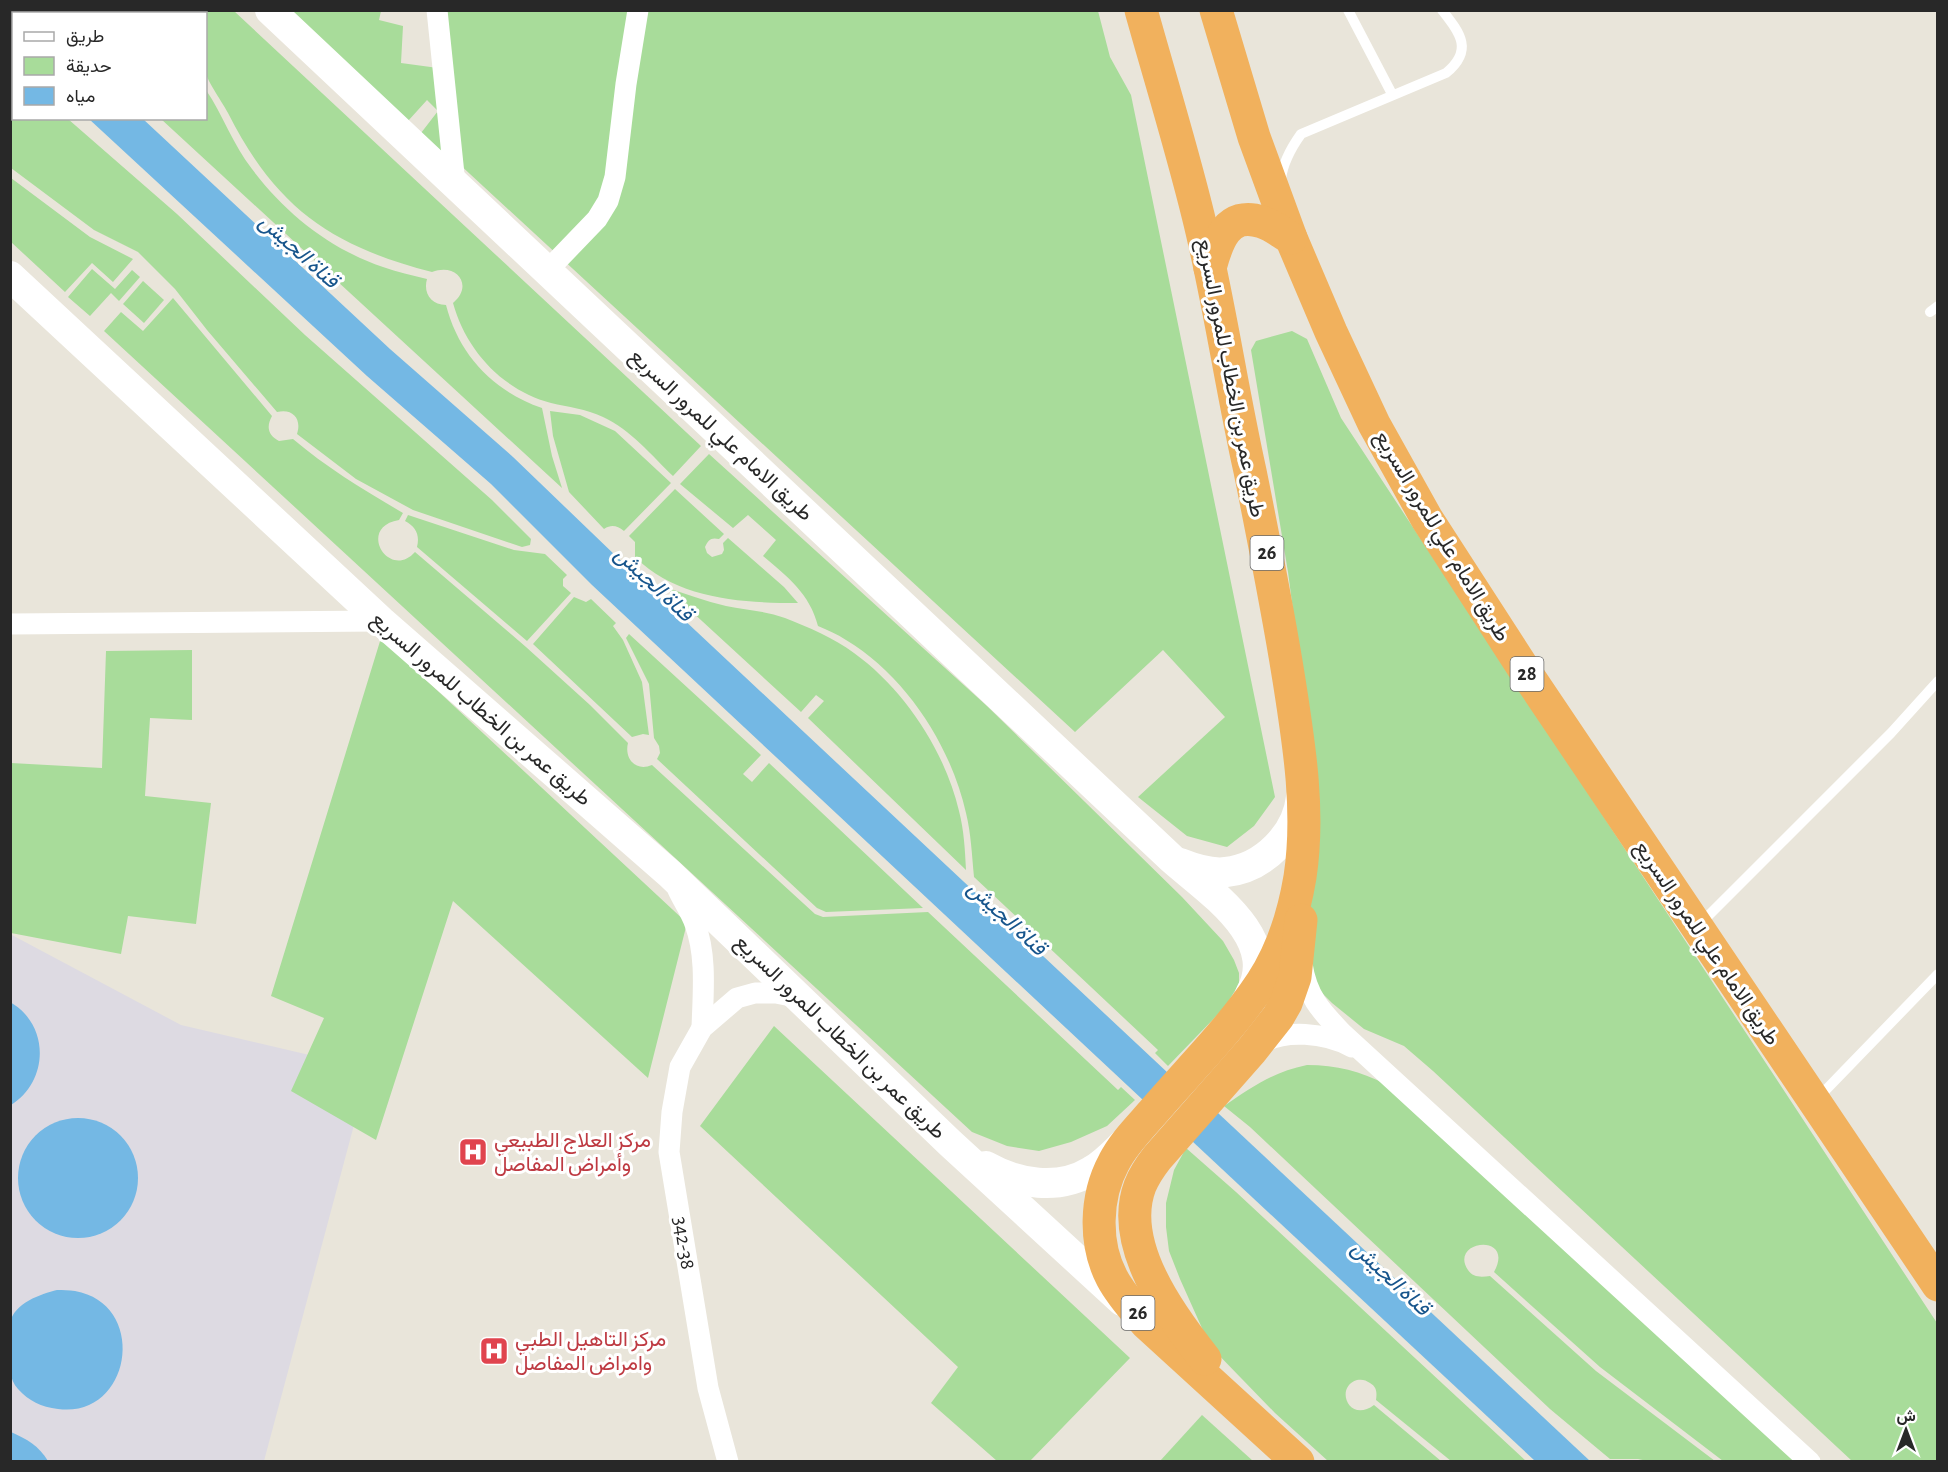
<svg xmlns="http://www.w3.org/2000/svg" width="1948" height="1472" viewBox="0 0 1948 1472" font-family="'Alegreya Sans',Vazirmatn,sans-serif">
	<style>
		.industrial { fill: #dddae2 }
		.green { fill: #a8dc9a }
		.water { fill: #74b8e4 }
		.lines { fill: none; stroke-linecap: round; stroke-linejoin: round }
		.lane { stroke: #fff; stroke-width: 10 }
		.street { stroke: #fff; stroke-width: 21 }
		.secondary { stroke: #fff; stroke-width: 30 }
		.highway { stroke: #f1b15d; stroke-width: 33 }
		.labels { text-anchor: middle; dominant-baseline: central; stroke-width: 6; stroke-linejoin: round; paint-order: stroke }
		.shield { fill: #fff; stroke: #686868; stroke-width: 1.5 }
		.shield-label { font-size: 20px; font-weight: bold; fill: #282828 }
		.street-label { font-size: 21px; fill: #282828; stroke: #fff }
		.health-label { font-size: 21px; fill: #be3a42; stroke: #fff; text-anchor: start }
		.water-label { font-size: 22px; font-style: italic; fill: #17558c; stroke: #fff }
	</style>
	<rect width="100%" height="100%" fill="#e9e5da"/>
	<!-- industrial -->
	<polygon class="industrial" points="10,934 181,1025 369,1069 264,1461 11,1461"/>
	<!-- green -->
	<g class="green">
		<path d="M153,11H234L701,446L673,476C652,456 630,429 603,417C586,409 568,407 551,403C502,390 466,350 453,303C474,286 457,262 432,272C331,246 276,208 228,113C223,103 207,81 206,73C202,56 206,31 206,14L156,13Z"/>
		<polygon points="292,11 381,11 379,20 403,26 401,63 438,68 450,159 421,133 438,111 427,100 408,121"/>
		<polygon points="445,11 1098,11 1110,57 1131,95 1275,797 1254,826 1227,847 1187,836 1138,797 1225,717 1163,650 1075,732 457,162"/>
		<path d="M11,67L13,70L14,118L68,119L177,214L305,335L492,500L531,539L530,545L522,547L413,510L356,479L297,434C302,419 293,408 277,412L207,330L175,289L138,252L94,230L11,168Z"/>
		<path d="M206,90C223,115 233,145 252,169C285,213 330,249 383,267C397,272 412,275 427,279C423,293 431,305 446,305C459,355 493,391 542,408L552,456L562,488L161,119L206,118Z"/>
		<polygon points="11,178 90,237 133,259 113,282 92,263 65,292 11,242"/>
		<polygon points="92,269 115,289 132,270 140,277 119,301 111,293 90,316 68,297"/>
		<polygon points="143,281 164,300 144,323 123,304"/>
		<path d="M173,298L272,416C266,427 268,435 279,441L293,439C327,468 364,490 403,513L399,520C356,527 389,581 415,552L526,647L590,705L628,743C624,759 636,772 652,765L815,914L823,917L928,912L1118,1090L1121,1087L1135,1100L1107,1126L1071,1142L1039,1151L1007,1146L972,1132L104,331L121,312L143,331Z"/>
		<polygon points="1292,331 1307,339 1341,418 1937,1323 1937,1461 1852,1461 1433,1071 1404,1046 1364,1029 1332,1003 1310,981 1305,961 1316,786 1288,572 1251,350 1256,341"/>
		<path d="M550,411L580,415L615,431L671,483L624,531C617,526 612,524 604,529L569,492L553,436Z"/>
		<path d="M709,454L987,706L1182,897L1223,941L1234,960L1239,973V984L1225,1007L1168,1066L1155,1053L1158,1050L974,877C972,856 971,833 966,813C951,746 906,676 846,640C837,634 827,630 818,626C810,594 787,576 763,556L776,540L748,515L733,528L680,484Z"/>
		<path d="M675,489L724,534L719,539C711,537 708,540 705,547L707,553L712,557L722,554L724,550L723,543L728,538L784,587L798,603C741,603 677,599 635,557V542L629,536Z"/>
		<path d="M408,515L514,550L545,554L567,575L563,579V586L571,593L527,641L417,547C420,535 416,527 405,521Z"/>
		<path d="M665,587C686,594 705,601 726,606C746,610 766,611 785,618C808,627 834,638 854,653C904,689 945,751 959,811C964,830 965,850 966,870L808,718L824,701L816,695L801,712Z"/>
		<polygon points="574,597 586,602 591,599 616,623 613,626 623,640 642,682 649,735 643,734 632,737 533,644"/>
		<polygon points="629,634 761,755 743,774 752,782 769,763 923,908 826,912 817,908 657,759 660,753 659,746 654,738 649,684 626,638"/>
		<polygon points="381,638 687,923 648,1078 453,901 376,1140 291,1091 324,1018 271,996"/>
		<polygon points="192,650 192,720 150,718 145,796 211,803 196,924 128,916 121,954 11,933 11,763 102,768 106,651"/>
		<polygon points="774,1026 1130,1358 1030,1461 997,1461 931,1403 958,1367 700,1126"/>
		<path d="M1307,1065C1337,1065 1360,1071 1387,1085L1796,1461H1723L1600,1367L1494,1272C1516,1232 1448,1240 1468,1270C1473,1278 1482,1277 1490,1276L1596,1371L1715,1461L1652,1462L1638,1459H1610L1550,1409L1250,1127L1224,1106C1252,1087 1273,1072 1307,1065Z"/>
		<path d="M1186,1148L1236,1192L1526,1461H1451L1376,1400C1377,1393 1377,1387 1370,1383C1366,1380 1362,1379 1357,1380C1334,1387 1349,1424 1374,1405L1441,1461H1328L1275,1413L1210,1346L1180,1279L1169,1251L1166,1227V1203L1174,1170Z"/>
		<polygon points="1202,1415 1253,1461 1160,1461"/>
	</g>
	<!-- water -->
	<g class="water">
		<polygon points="89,119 143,119 390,349 513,457 617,557 1168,1073 1143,1100 592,585 491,484 367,376"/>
		<path d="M10,1002C15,1005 21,1009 25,1014C50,1042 42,1086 11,1105Z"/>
		<polygon points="1218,1113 1590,1461 1535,1461 1192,1141"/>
		<circle cx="78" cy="1178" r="60"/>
		<path d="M57,1290C63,1290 69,1290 75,1291C149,1304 132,1419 58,1409C41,1407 29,1401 18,1389C9,1379 10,1368 10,1355C10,1345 9,1332 10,1323C14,1303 41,1294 57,1290Z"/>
		<path d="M11,1432C27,1439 39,1446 48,1461H11Z"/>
	</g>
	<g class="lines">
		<!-- lane -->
		<g class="lane">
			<polyline points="1348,10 1392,94"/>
			<path d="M1281,179C1283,162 1291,148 1301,134L1446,73C1474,50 1460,33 1442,10"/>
			<polyline points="1930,312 1938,306"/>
			<polyline points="1699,925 1891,733 1938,681"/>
			<polyline points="1817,1099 1938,974"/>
		</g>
		<!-- street -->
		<g class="street">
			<polyline points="437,10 455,184"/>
			<polyline points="547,271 597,219 608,201 615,177 626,84 638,10"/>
			<polyline points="10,624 381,621"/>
			<path d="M678,890C683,901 691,912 695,924C707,956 703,994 702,1028"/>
			<path d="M1302,964C1307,996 1320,1010 1342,1033L1810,1462"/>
			<path d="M1259,1045C1284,1028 1326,1033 1352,1047"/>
			<polyline points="728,1462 708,1388 669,1152 672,1112 680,1067 702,1028 737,998 755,993 776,993 801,998"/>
		</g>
		<!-- secondary -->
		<g class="secondary">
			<path d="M270,10L1172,859C1208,891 1282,938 1250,994"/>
			<polyline points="10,276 381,621 670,874 950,1143 1122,1301"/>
			<path d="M1180,863C1195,869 1210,874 1226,872C1264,868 1297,834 1301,797"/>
			<path d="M986,1166C1018,1184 1058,1191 1091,1171C1104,1164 1113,1154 1123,1144"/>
		</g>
		<!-- highway -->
		<g class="highway">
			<path d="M1141,10C1160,78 1181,146 1198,215C1219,299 1231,386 1250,471C1264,541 1278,610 1289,680C1299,744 1310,811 1300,877C1294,913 1282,951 1262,982C1231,1029 1189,1070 1153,1112C1139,1128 1123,1144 1114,1162C1095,1197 1094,1244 1112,1278C1121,1295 1134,1309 1146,1323L1298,1462"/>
			<polyline points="1216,10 1254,137 1291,238 1331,332 1374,424 1427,519 1531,680 1938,1285"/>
			<path d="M1210,268C1217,242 1227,210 1262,222C1272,225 1282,233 1291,238"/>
			<path d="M1205,1359C1170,1315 1118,1244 1140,1186C1144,1176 1150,1167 1157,1158L1252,1050L1278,1017L1286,1003L1295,977L1301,920"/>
		</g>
	</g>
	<!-- icons -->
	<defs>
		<g id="hospital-square" transform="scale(1.5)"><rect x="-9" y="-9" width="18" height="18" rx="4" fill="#e0444e" stroke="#fff"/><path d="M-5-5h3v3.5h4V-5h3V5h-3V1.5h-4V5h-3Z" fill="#fff"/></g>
	</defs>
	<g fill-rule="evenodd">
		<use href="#hospital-square" x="473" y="1152"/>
		<use href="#hospital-square" x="494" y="1351"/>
	</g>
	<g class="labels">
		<!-- shield labels -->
		<g class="shield">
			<rect x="1250.5" y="536" width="33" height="34" rx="4.5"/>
			<rect x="1510.5" y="657" width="33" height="34" rx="4.5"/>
			<rect x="1121.5" y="1296" width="33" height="34" rx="4.5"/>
		</g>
		<g class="shield-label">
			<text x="1267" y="553">26</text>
			<text x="1527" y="674">28</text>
			<text x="1138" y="1313">26</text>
		</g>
		<!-- street labels -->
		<g class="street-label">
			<text transform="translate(1231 378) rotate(79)">طريق عمر بن الخطاب للمرور السريع</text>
			<text transform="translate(721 435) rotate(43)">طريق الامام علي للمرور السريع</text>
			<text transform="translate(1442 536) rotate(59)">طريق الامام علي للمرور السريع</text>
			<text transform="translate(481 709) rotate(41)">طريق عمر بن الخطاب للمرور السريع</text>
			<text transform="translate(1707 943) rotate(56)">طريق الامام علي للمرور السريع</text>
			<text transform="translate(840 1037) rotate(44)">طريق عمر بن الخطاب للمرور السريع</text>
			<text transform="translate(684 1243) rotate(81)">342-38</text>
		</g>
		<!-- health labels -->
		<g class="health-label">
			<text x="494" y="1140">مركز العلاج الطبيعي<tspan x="494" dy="24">وأمراض المفاصل</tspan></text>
			<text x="515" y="1339">مركز التاهيل الطبي<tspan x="515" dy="24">وامراض المفاصل</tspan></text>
		</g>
		<!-- water labels -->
		<g class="water-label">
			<text transform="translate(299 251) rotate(42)">قناة الجيش</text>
			<text transform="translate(654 584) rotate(43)">قناة الجيش</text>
			<text transform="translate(1007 918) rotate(43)">قناة الجيش</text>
			<text transform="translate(1391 1278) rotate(43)">قناة الجيش</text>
		</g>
	</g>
	<!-- border -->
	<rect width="1948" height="1472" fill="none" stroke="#282828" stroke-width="24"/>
	<!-- legend -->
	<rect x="12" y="12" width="195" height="108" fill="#ffffff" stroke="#a9a9a9" stroke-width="1.5"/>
	<rect x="24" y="32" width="30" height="9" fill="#ffffff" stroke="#a9a9a9" stroke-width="1.5"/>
	<text x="66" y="42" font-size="18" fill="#282828">طريق</text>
	<rect x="24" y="57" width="30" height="18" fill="#a8dc9a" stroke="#a9a9a9" stroke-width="1.5"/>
	<text x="66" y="72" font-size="18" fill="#282828">حديقة</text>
	<rect x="24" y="87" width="30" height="18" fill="#74b8e4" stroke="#a9a9a9" stroke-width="1.5"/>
	<text x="66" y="102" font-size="18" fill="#282828">مياه</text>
	<!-- north arrow -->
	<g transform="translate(1906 1430)" stroke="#ffffff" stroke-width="4.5" paint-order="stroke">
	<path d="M0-4.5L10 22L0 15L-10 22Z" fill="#282828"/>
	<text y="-9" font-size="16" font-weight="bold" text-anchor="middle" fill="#282828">ش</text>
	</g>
</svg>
